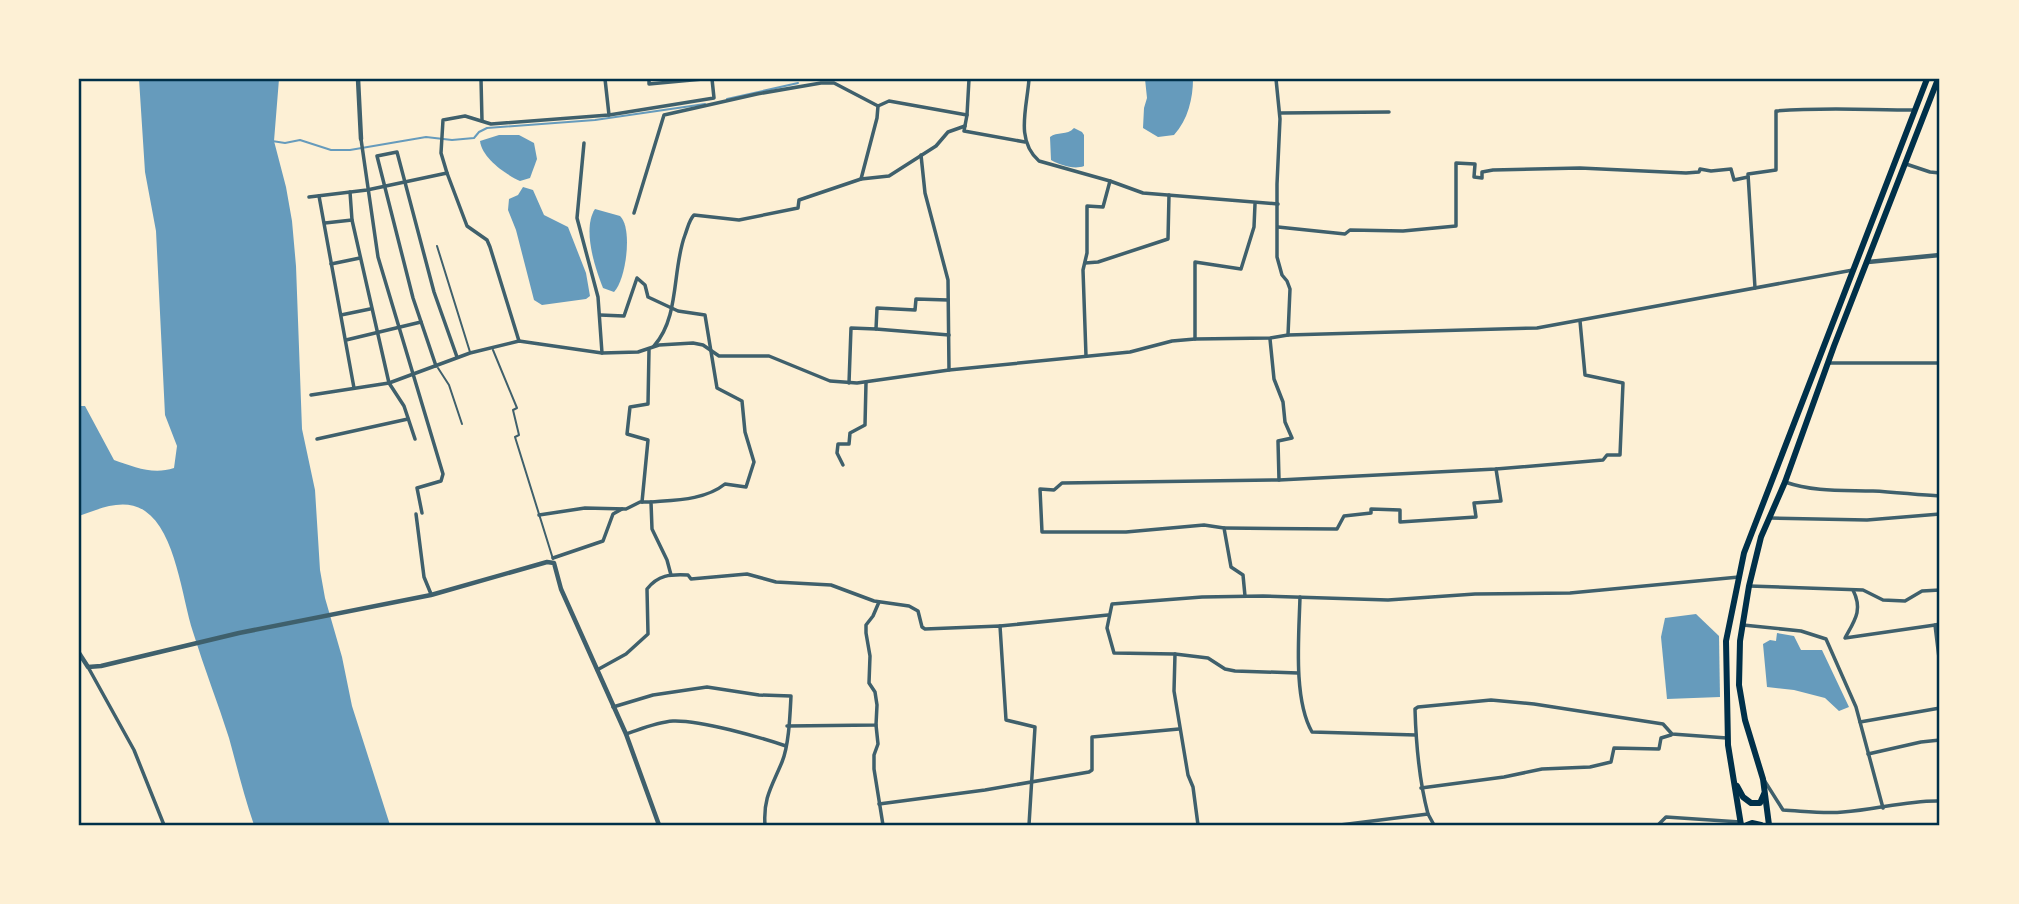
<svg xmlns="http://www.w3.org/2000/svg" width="2019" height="904" viewBox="0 0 2019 904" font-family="Lora,serif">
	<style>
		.water { fill: #669bbc }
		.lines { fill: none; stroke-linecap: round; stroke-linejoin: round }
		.stream { stroke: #669bbc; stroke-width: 2 }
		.service { stroke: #3f606c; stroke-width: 2 }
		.minor { stroke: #3f606c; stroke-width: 3.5 }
		.tertiary { stroke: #3f606c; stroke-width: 4.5 }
		.trunk { stroke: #003049; stroke-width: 6 }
		.neatline { fill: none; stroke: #003049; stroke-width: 2.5 }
	</style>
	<rect width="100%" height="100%" fill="#fdf0d5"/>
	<!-- water -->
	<g class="water">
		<path d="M139,79H279L274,141L286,187L292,221L296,266L302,429L315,490L320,570L325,598L342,657L352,706L390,825H254C244,796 237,767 229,738C218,703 204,668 193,632C182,598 176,532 145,511C124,497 99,509 79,516V406H85L114,460C134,467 153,475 174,468L177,446L165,415L156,231L145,172Z"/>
		<path d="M1145,79H1193C1193,98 1188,120 1174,135L1158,137L1143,128L1144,108L1147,98Z"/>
		<path d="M1074,128L1082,132L1084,135V166C1074,170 1060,165 1051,160L1050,137C1057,131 1067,136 1074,128Z"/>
		<path d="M499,135H519L534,143L537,159L530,178L520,181C505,174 482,158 480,141Z"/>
		<polygon points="523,187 533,190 544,215 568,227 586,273 590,296 586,299 542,305 534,300 516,230 508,210 509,199 518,195"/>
		<path d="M595,209L620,216C633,228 626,280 614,292L603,288C595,268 582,229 595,209Z"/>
		<polygon points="1696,614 1719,636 1720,697 1667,699 1661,637 1665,618"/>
		<polygon points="1777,633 1794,636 1801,650 1822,650 1849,707 1839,711 1825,698 1794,690 1767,687 1763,644 1770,640 1776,641"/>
	</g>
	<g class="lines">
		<!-- stream -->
		<g class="stream">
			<polyline points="727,99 798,83"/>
			<polyline points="272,141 285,143 300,140 331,150 350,150 426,137 452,140 474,138 479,132 487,128 595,120 705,104"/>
		</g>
		<!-- service -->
		<g class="service">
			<polyline points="437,246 470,352"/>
			<polyline points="493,350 517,408 513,410 519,435 515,437 553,559"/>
			<polyline points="438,368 449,385 462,424"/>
		</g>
		<!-- minor -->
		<g class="minor">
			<polyline points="481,79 482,121"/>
			<polyline points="605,79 609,115"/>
			<polyline points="649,79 649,84 703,79"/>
			<polyline points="969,79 967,115 964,131 1025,142"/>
			<path d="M1029,79C1027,108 1015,140 1039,161L1110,181L1143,193L1278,204"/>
			<polyline points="1276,79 1280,119 1277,184 1277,257 1282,275 1287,281 1290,289 1288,335"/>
			<polyline points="878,106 889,101 967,115"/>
			<polyline points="1280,113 1389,112"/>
			<polyline points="361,139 378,257 443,474 441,481 417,488 422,513"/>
			<polyline points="584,143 577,218 598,297 602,353"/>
			<polyline points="921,155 925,193 948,280 949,370"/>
			<polyline points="1906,164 1930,172 1940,173"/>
			<polyline points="447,173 441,153 443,120 465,116 491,124 609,115 714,98 712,79"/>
			<polyline points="350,192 352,220 389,383 404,406 415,439"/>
			<polyline points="319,196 354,388"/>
			<polyline points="309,197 367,190 447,173 467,226 487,240 490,247 519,341"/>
			<polyline points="634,213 664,115 757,94 821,83 834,83 878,106 877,118 861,179"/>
			<polyline points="325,223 352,220"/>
			<polyline points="1278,227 1345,234 1350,230 1403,231 1456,226 1456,163 1475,164 1474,177 1482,178 1482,172 1493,170 1580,168 1686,173 1699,172 1700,169 1711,171 1731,169 1734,180 1748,177"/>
			<polyline points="1085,263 1098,262 1168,239 1169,195"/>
			<polyline points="331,264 360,258"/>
			<path d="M1755,288L1748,174L1776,170V111C1822,107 1868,110 1915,110"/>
			<polyline points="341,315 370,309"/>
			<path d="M600,315L624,316L637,278L645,285L648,297L678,311L705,315L717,388L742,401L745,432L754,462L746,487L725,484C705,500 676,500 651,502L652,529L667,560L671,575"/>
			<polyline points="876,329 949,335"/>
			<polyline points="1195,339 1195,262 1241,269 1254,227 1255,204"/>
			<polyline points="1270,339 1274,379 1283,402 1285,422 1292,438 1278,441 1279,480"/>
			<polyline points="346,340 421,322"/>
			<path d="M654,346C680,317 672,269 685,235C688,227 689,220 694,215L739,220L798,208L799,200L861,179L889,176L936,146L948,132L965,126"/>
			<polyline points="1086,356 1083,270 1087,253 1087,206 1103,207 1110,181"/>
			<polyline points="1830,363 1940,363"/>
			<polyline points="436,366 413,298 377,156 397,152 434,292 457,357"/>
			<polyline points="849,383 851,328 876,329 877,308 915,310 916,299 948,300"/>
			<polyline points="311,395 389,383 470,353 519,341 602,353 638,352 659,345 693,343 703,345 719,356 769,356 830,381 857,383 949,370 1130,352 1172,341 1195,339 1270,338 1288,335 1537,328 1853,270"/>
			<polyline points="317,439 408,419"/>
			<polyline points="843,465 837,453 838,444 849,444 850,433 865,425 866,383"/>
			<path d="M1785,482C1814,492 1843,490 1873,491C1896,492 1918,495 1940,496"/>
			<polyline points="642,502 648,440 627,434 630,407 648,404 649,350"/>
			<polyline points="416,514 424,577 431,594"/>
			<polyline points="539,515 585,508 626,509 640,502 651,502"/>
			<polyline points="1771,518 1867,520 1940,514"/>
			<polyline points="1224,528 1337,529 1344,516 1371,513 1371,509 1400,510 1400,522 1476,517 1474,503 1501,501 1496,469"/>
			<polyline points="553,558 603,541 613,514 622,509"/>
			<polyline points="1749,586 1863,590 1883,600 1905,601 1922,591 1940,590"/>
			<path d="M1853,590C1863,610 1855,620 1845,638L1935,625"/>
			<polyline points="1245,596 1243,575 1231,567 1224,528 1204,525 1126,532 1042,532 1040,489 1054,490 1062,483 1279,480 1496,469 1603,460 1607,455 1620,455 1623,383 1585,375 1580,321"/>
			<path d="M1300,597C1299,635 1293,699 1312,732L1416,735"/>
			<polyline points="1940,624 1935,625 1940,666"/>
			<polyline points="1743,625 1801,631 1826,639 1856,707 1883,808"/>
			<polyline points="1000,626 1108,615"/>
			<polyline points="1175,654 1208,658 1225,669 1235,671 1298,673"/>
			<polyline points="88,667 134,750 164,825"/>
			<path d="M597,670L626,654L648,634L647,589C658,575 670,574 688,575L691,579L747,574L776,582L831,585L874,601L909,606L918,611L922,627L925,629L1000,626L1006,720L1035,727L1029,825"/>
			<path d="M613,707L653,695L707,687L759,695L791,696C790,715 789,745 782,762C772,786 763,798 765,825"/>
			<polyline points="1860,722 1940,708"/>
			<polyline points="876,725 878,744 874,755 874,769 883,825"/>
			<polyline points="787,726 876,725 877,705 875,692 869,683 870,656 866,633 866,625 873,616 879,602"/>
			<path d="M626,734C641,729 657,722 673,721C701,720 759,737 786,746"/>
			<polyline points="1868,754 1921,742 1940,740"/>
			<path d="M1764,780L1783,810C1803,811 1824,814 1843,812C1876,810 1907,800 1940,801"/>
			<polyline points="1421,788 1504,777 1542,769 1590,767 1611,762 1614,748 1659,749 1661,738 1671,735"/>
			<polyline points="879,804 985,790 1089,772 1092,770 1092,737 1179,729"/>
			<path d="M1428,814C1419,780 1416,744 1415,709L1418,707L1491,700L1534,704L1663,724L1672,734L1727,738"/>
			<polyline points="693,825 713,825"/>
			<polyline points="1198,825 1193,787 1188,775 1174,691 1175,654 1114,653 1107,628 1112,604 1202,597 1263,596 1388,600 1475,594 1570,593 1739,577"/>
			<polyline points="1340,825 1428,814 1434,825"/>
			<polyline points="1658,825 1666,817 1740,822"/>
		</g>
		<!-- tertiary -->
		<g class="tertiary">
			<polyline points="358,79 361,139"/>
			<polyline points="1868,262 1940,255"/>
			<polyline points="79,653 88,667 101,666 239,633 431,595 547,562 554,563 561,589 626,734 659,825"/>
		</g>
		<!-- trunk -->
		<g class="trunk">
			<polyline points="1737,786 1743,797 1751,803 1760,803 1764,794"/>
			<polyline points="1741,825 1728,745 1726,641 1744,553 1927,79"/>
			<polyline points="1747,825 1752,823 1761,825"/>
			<polyline points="1769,825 1763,779 1745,720 1739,685 1740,641 1749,586 1761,537 1785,482 1834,346 1938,79"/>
		</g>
	</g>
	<!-- border -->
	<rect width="2019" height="904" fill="none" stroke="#fdf0d5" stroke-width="161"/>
	<rect x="80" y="80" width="1858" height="744" class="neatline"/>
</svg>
